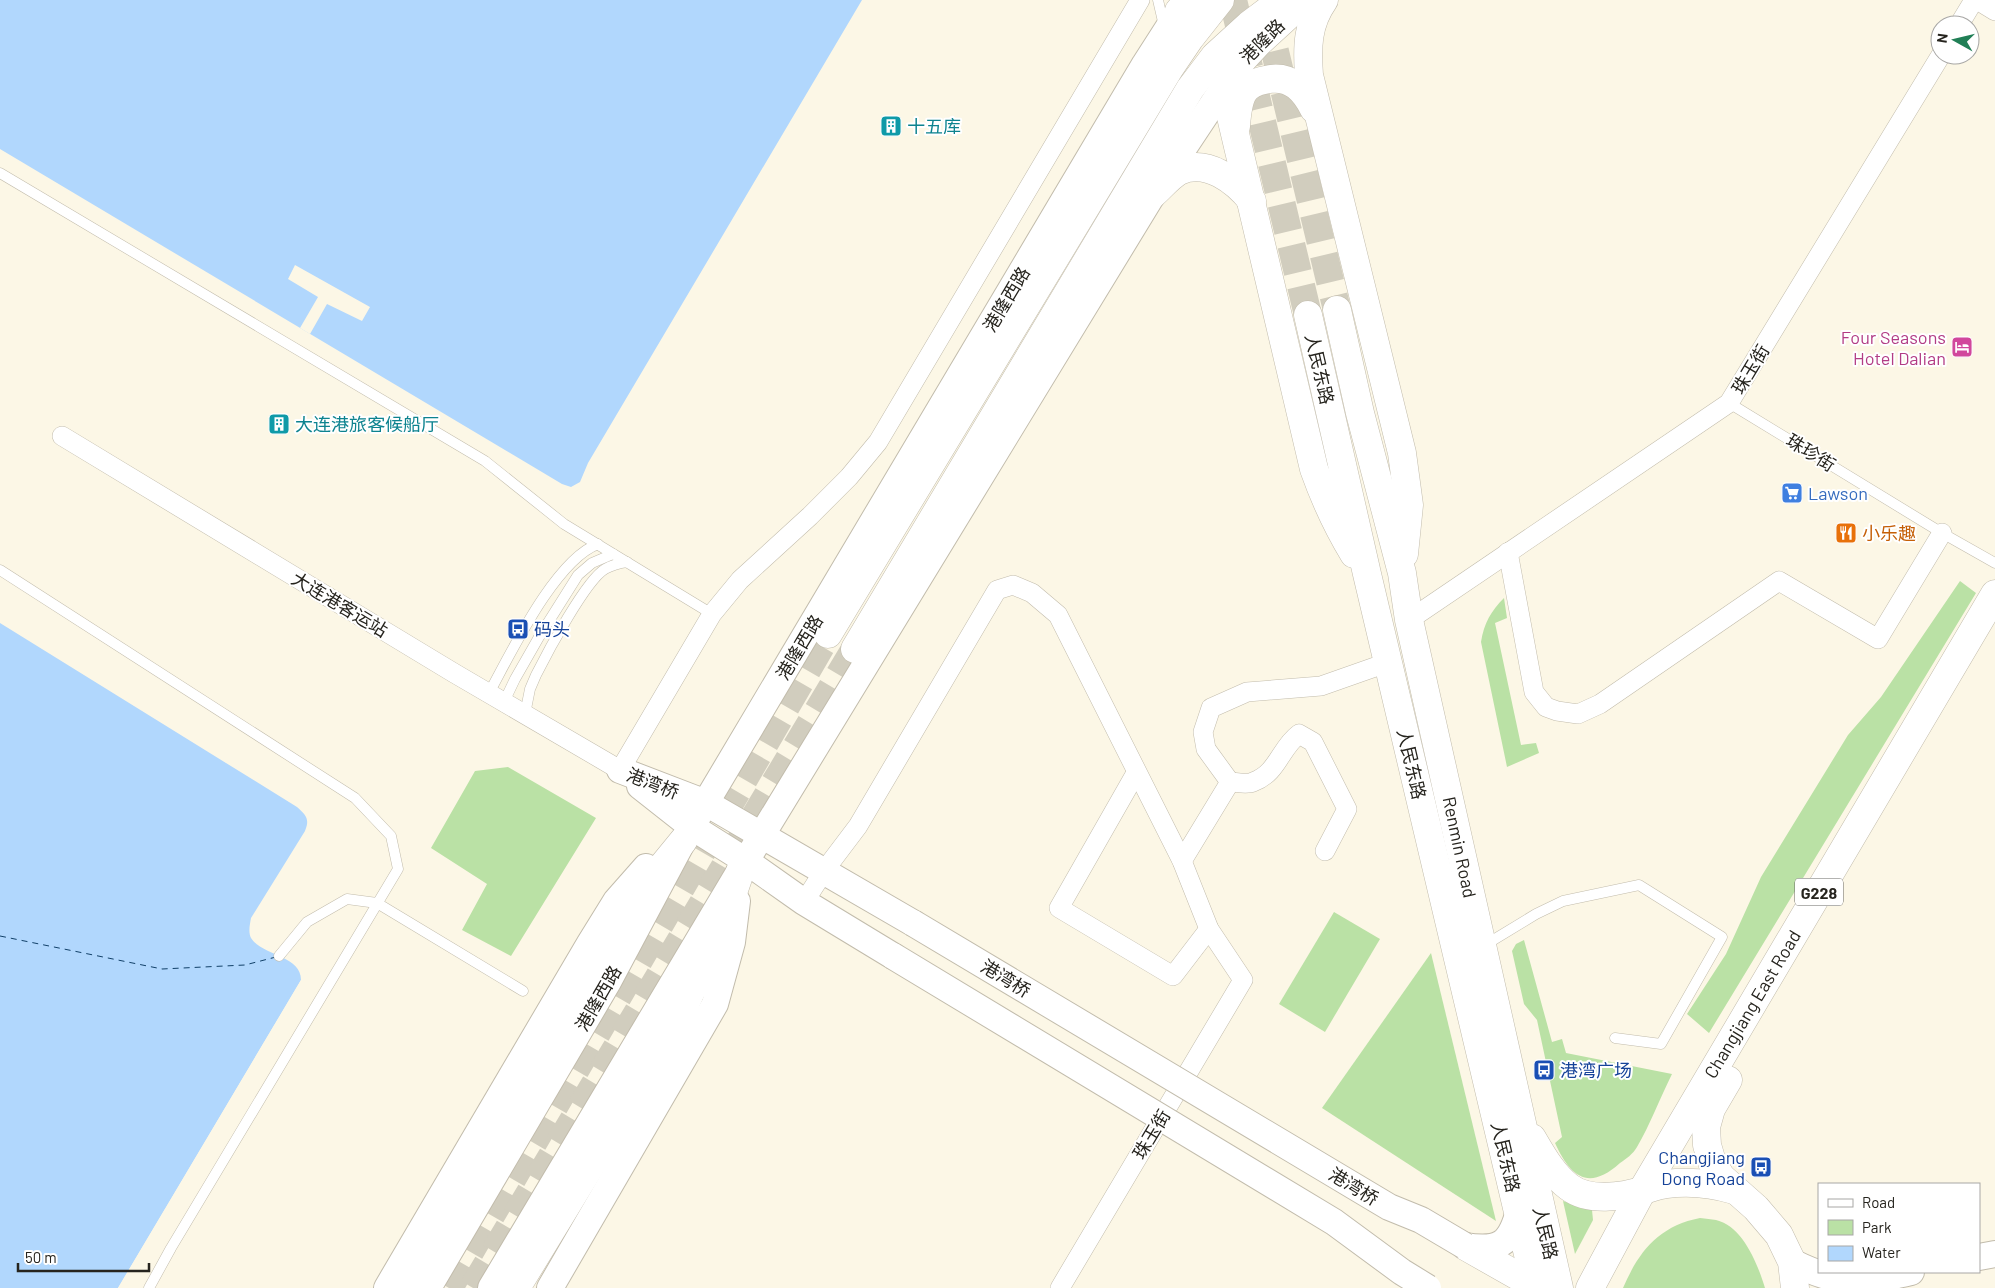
<svg xmlns="http://www.w3.org/2000/svg" width="1995" height="1288" viewBox="0 0 1995 1288" font-family="Barlow,'Noto Sans SC',sans-serif">
	<style>
		.green { fill: #bae1a5 }
		.water { fill: #b1d7fd }
		.pier { fill: #fcf7e6 }
		.lines { fill: none; stroke-linecap: round; stroke-linejoin: round }
		.ferry { stroke: #114068; stroke-width: 1; stroke-dasharray: 6 5; stroke-linecap: butt }
		.primary-tunnel { stroke: #d1cdbe; stroke-width: 28; stroke-dasharray: 28 14; stroke-linecap: butt }
		.trunk-tunnel { stroke: #d1cdbe; stroke-width: 28; stroke-dasharray: 28 14; stroke-linecap: butt }
		.service-casing { stroke: #c2bcac; stroke-width: 11 }
		.minor-casing { stroke: #c2bcac; stroke-width: 20 }
		.secondary-casing { stroke: #c2bcac; stroke-width: 28 }
		.primary-casing { stroke: #c2bcac; stroke-width: 29 }
		.trunk-casing { stroke: #c2bcac; stroke-width: 29 }
		.service { stroke: #fff; stroke-width: 10 }
		.minor { stroke: #fff; stroke-width: 19 }
		.secondary { stroke: #fff; stroke-width: 26 }
		.primary { stroke: #fff; stroke-width: 28 }
		.trunk { stroke: #fff; stroke-width: 28 }
		.secondary-bridge-casing { stroke: #c2bcac; stroke-width: 28; stroke-linecap: butt }
		.secondary-bridge { stroke: #fff; stroke-width: 26 }
		.labels { text-anchor: middle; dominant-baseline: central; stroke-width: 4; stroke-linejoin: round; paint-order: stroke }
		.shield { fill: #fff; stroke: #676662; stroke-width: 1 }
		.shield-label { font-size: 16px; font-weight: bold; fill: #26241e }
		.street-label { font-size: 18px; fill: #26241e; stroke: #fff }
		.culture-label { font-size: 18px; fill: #0d838f; stroke: #fff; text-anchor: start }
		.hotel-label { font-size: 18px; fill: #b23c85; stroke: #fff; text-anchor: end }
		.shop-label { font-size: 18px; fill: #366cbe; stroke: #fff; text-anchor: start }
		.food-label { font-size: 18px; fill: #c56008; stroke: #fff; text-anchor: start }
		.transit-label { font-size: 18px; fill: #164399; stroke: #fff; text-anchor: start }
	</style>
	<rect width="100%" height="100%" fill="#fcf7e6"/>
	<!-- green -->
	<g class="green">
		<polygon points="1960,581 1976,593 1709,1033 1687,1014 1726,954 1761,877 1848,735 1881,697"/>
		<path d="M1504,598L1507,618L1495,623L1521,745L1536,743L1539,753L1507,767L1481,642C1484,623 1491,611 1504,598Z"/>
		<polygon points="508,767 596,818 511,956 462,930 487,884 431,848 475,771"/>
		<polygon points="1334,912 1380,939 1325,1032 1279,1004"/>
		<path d="M1524,940L1552,1042L1562,1039L1566,1053L1672,1074C1660,1098 1650,1125 1637,1147C1633,1154 1626,1159 1620,1163C1588,1192 1570,1176 1555,1143L1562,1137L1537,1020L1524,1004L1512,951L1516,944Z"/>
		<polygon points="1431,953 1496,1221 1322,1108"/>
		<polygon points="1563,1201 1592,1210 1593,1220 1575,1254"/>
		<path d="M1700,1218C1706,1219 1711,1219 1716,1220C1743,1226 1758,1265 1765,1288H1623C1639,1251 1659,1226 1700,1218Z"/>
	</g>
	<!-- water -->
	<g class="water">
		<polygon points="0,0 862,0 588,463 580,482 571,487 562,484 0,149"/>
		<path d="M0,623L297,807C306,815 310,819 305,831L251,918C250,924 248,932 251,938C262,956 301,955 301,980L118,1288H0Z"/>
	</g>
	<!-- pier -->
	<g class="pier">
		<polygon points="295,265 370,307 362,321 327,304 310,334 300,328 318,297 288,279"/>
		<polygon points="301,980 303,981 300,987 121,1288 118,1288"/>
	</g>
	<g class="lines">
		<!-- ferry -->
		<polyline class="ferry" points="0,936 162,969 245,965 276,957"/>
		<!-- primary-tunnel -->
		<g class="primary-tunnel">
			<polyline points="1233,0 1308,315"/>
			<polyline points="1265,10 1337,310"/>
		</g>
		<!-- trunk-tunnel -->
		<g class="trunk-tunnel">
			<polyline points="449,1288 828,634"/>
			<polyline points="473,1288 855,649"/>
		</g>
		<!-- service casing -->
		<g class="service-casing">
			<g id="service">
				<polyline points="1158,0 1164,26"/>
				<polyline points="0,173 485,461 564,524 712,614"/>
				<polyline points="1729,403 1942,533 1995,563"/>
				<polyline points="0,570 355,798 391,836 398,869 171,1248 149,1288"/>
				<path d="M489,693C511,653 555,560 598,544"/>
				<polyline points="504,702 515,679 539,637 578,575 592,563 613,554"/>
				<path d="M525,714L530,689L536,675C547,653 586,580 605,569C612,565 620,563 627,562"/>
				<polyline points="1485,945 1536,914 1563,901 1639,885 1722,937 1661,1044 1615,1038"/>
				<polyline points="279,956 307,922 347,899 377,903 523,991"/>
			</g>
		</g>
		<!-- minor casing -->
		<g class="minor-casing">
			<g id="minor">
				<polyline points="1977,0 1995,11"/>
				<polyline points="1959,25 1974,0"/>
				<polyline points="62,436 454,673 620,770 712,614 740,580 810,516 849,477 878,442 1140,0"/>
				<polyline points="1508,552 1534,692 1546,707 1557,711 1578,714 1600,704 1779,581 1878,639 1942,533"/>
				<polyline points="1409,620 1729,403 1941,55"/>
				<polyline points="1136,773 1059,908 1173,976 1209,929"/>
				<path d="M1230,782C1237,782 1247,785 1253,782C1278,773 1280,748 1299,734L1313,742L1347,809L1325,851"/>
				<polyline points="1182,861 1230,782 1206,749 1203,732 1211,708 1247,692 1321,686 1375,667"/>
				<polyline points="804,902 824,871 858,826 997,590 1013,585 1032,593 1058,615 1182,861 1209,929 1243,980 1060,1288"/>
			</g>
		</g>
		<!-- secondary casing -->
		<g class="secondary-casing">
			<g id="secondary">
				<polyline points="620,770 706,803 913,923"/>
				<polyline points="640,786 692,827 746,861 804,902 893,956"/>
				<path d="M1465,1246C1499,1251 1510,1245 1519,1211"/>
				<polyline points="1979,1257 1995,1254"/>
				<path d="M1792,1262C1814,1273 1843,1284 1868,1281C1882,1279 1897,1275 1911,1272"/>
				<polyline points="387,1288 590,943 616,901 646,867"/>
				<polyline points="428,1288 608,982 683,841 1145,64 1179,11"/>
				<polyline points="491,1288 741,869 1153,194 1224,87"/>
				<polyline points="550,1288 715,1004 732,942 737,901"/>
			</g>
		</g>
		<!-- primary casing -->
		<g class="primary-casing">
			<g id="primary">
				<path d="M1305,0L1258,43L1230,73L1224,87L1314,469C1325,500 1337,526 1354,554"/>
				<path d="M1324,0C1307,24 1307,48 1309,75L1402,453L1409,505L1404,554"/>
				<polyline points="1179,11 1189,0"/>
				<path d="M1236,126C1237,114 1238,95 1248,87C1254,82 1263,80 1270,79C1292,76 1305,91 1314,109"/>
				<path d="M1153,194C1161,187 1170,176 1179,171C1207,158 1236,181 1252,201"/>
				<polyline points="1337,310 1360,413 1402,573 1409,620 1559,1288"/>
				<polyline points="1308,315 1367,574 1536,1288"/>
				<path d="M1532,1138C1542,1155 1553,1175 1569,1187C1589,1202 1622,1197 1644,1190C1651,1188 1658,1185 1666,1184C1690,1181 1711,1183 1734,1190"/>
				<polyline points="1465,1246 1525,1280 1548,1287"/>
			</g>
		</g>
		<!-- trunk casing -->
		<g class="trunk-casing">
			<g id="trunk">
				<polyline points="828,634 1169,69 1190,38 1220,0"/>
				<polyline points="855,649 1190,89 1215,56 1249,25 1282,0"/>
				<polyline points="1728,1080 1711,1109 1706,1127 1707,1145 1712,1162 1721,1177 1756,1208 1779,1235 1792,1262 1795,1288"/>
				<polyline points="407,1288 617,926 638,896 683,841"/>
				<polyline points="516,1288 668,1039 720,931 741,869"/>
				<polyline points="1590,1288 1642,1191 1995,594"/>
			</g>
		</g>
		<!-- service -->
		<use href="#service" class="service"/>
		<!-- minor -->
		<use href="#minor" class="minor"/>
		<!-- secondary -->
		<use href="#secondary" class="secondary"/>
		<!-- primary -->
		<use href="#primary" class="primary"/>
		<!-- trunk -->
		<use href="#trunk" class="trunk"/>
		<!-- secondary-bridge casing -->
		<g class="secondary-bridge-casing">
			<g id="secondary-bridge">
				<polyline points="913,923 1389,1207 1421,1220 1465,1246"/>
				<polyline points="893,956 1334,1222 1402,1272 1428,1288"/>
			</g>
		</g>
		<!-- secondary-bridge -->
		<use href="#secondary-bridge" class="secondary-bridge"/>
	</g>
	<!-- icons -->
	<defs>
		<g id="building-square" transform="scale(1.125)"><rect x="-9" y="-9" width="18" height="18" rx="4" fill="#0f9aa8" stroke="#fff"/><path d="M-4-6H4V6H1V3H-1V6H-4ZM-2.5-4.3h1.7v1.8h-1.7ZM.8-4.3h1.7v1.8H.8ZM-2.5-1h1.7V.8h-1.7ZM.8-1h1.7V.8H.8Z" fill="#fff"/></g>
		<g id="hotel-square" transform="scale(1.125)"><rect x="-9" y="-9" width="18" height="18" rx="4" fill="#d1479c" stroke="#fff"/><path d="M-6-4.5h1.5V1H6V5H4.5V3h-9V5H-6ZM-4 0a1.8 1.8 0 1 1 3.6 0ZM.5 0V-2.5h3Q6-2.5 6 0Z" fill="#fff"/></g>
		<g id="supermarket-square" transform="scale(1.125)"><rect x="-9" y="-9" width="18" height="18" rx="4" fill="#3f7fe0" stroke="#fff"/><path d="M-6-5.5h2.5l.6 2H6L4.5 2H-2.5L-4.4-4H-6ZM-1.5 3.2a1.3 1.3 0 1 0 .1 0ZM3 3.2a1.3 1.3 0 1 0 .1 0Z" fill="#fff"/></g>
		<g id="restaurant-square" transform="scale(1.125)"><rect x="-9" y="-9" width="18" height="18" rx="4" fill="#e8710a" stroke="#fff"/><path d="M-5-6h1v4h1v-4h1v4h1v-4h1v5L-1.5 .5V6h-2V.5L-5-1ZM5-6V6H3V1.5H1.5Q1.5-4 5-6Z" fill="#fff"/></g>
		<g id="bus-square" transform="scale(1.125)"><rect x="-9" y="-9" width="18" height="18" rx="4" fill="#1a4fb4" stroke="#fff"/><path d="M-5-6H5V4H4V6H2V4H-2V6H-4V4H-5ZM-3.5-4V0h7V-4ZM-3.5 1.2v1.5H-2V1.2ZM2 1.2v1.5H3.5V1.2Z" fill="#fff"/></g>
	</defs>
	<g fill-rule="evenodd">
		<use href="#building-square" x="891" y="126"/>
		<use href="#hotel-square" x="1962" y="347"/>
		<use href="#building-square" x="279" y="424"/>
		<use href="#supermarket-square" x="1792" y="493"/>
		<use href="#restaurant-square" x="1846" y="533"/>
		<use href="#bus-square" x="518" y="629"/>
		<use href="#bus-square" x="1544" y="1070"/>
		<use href="#bus-square" x="1761" y="1167"/>
	</g>
	<g class="labels">
		<!-- shield labels -->
		<rect class="shield" x="1795" y="878.5" width="48" height="27" rx="4"/>
		<g class="shield-label">
			<text x="1819" y="892">G228</text>
		</g>
		<!-- street labels -->
		<g class="street-label">
			<text transform="translate(1262 41) rotate(-45)">港隆路</text>
			<text transform="translate(1006 299) rotate(-59)">港隆西路</text>
			<text transform="translate(1320 369) rotate(77)">人民东路</text>
			<text transform="translate(1750 369) rotate(-59)">珠玉街</text>
			<text transform="translate(1811 452) rotate(32)">珠珍街</text>
			<text transform="translate(340 604) rotate(31)">大连港客运站</text>
			<text transform="translate(799 647) rotate(-59)">港隆西路</text>
			<text transform="translate(1412 764) rotate(77)">人民东路</text>
			<text transform="translate(653 783) rotate(21)">港湾桥</text>
			<text transform="translate(1460 847) rotate(78)">Renmin Road</text>
			<text transform="translate(1006 978) rotate(31)">港湾桥</text>
			<text transform="translate(598 998) rotate(-60)">港隆西路</text>
			<text transform="translate(1752 1004) rotate(-59)">Changjiang East Road</text>
			<text transform="translate(1151 1134) rotate(-59)">珠玉街</text>
			<text transform="translate(1506 1157) rotate(77)">人民东路</text>
			<text transform="translate(1354 1186) rotate(31)">港湾桥</text>
			<text transform="translate(1546 1233) rotate(77)">人民路</text>
		</g>
		<!-- culture labels -->
		<g class="culture-label">
			<text x="907" y="126">十五库</text>
			<text x="295" y="424">大连港旅客候船厅</text>
		</g>
		<!-- hotel labels -->
		<g class="hotel-label">
			<text x="1946" y="337">Four Seasons<tspan x="1946" dy="21">Hotel Dalian</tspan></text>
		</g>
		<!-- shop labels -->
		<g class="shop-label">
			<text x="1808" y="493">Lawson</text>
		</g>
		<!-- food labels -->
		<g class="food-label">
			<text x="1862" y="533">小乐趣</text>
		</g>
		<!-- transit labels -->
		<g class="transit-label">
			<text x="534" y="629">码头</text>
			<text x="1560" y="1070">港湾广场</text>
			<text x="1745" y="1157" text-anchor="end">Changjiang<tspan x="1745" dy="21">Dong Road</tspan></text>
		</g>
	</g>
	<!-- legend -->
	<rect x="1818" y="1183" width="162" height="90" fill="#ffffff" stroke="#a8a7a5"/>
	<rect x="1828" y="1199" width="25" height="8" fill="#ffffff" stroke="#a8a7a5"/>
	<text x="1862" y="1208" font-size="15" fill="#26241e">Road</text>
	<rect x="1828" y="1220" width="25" height="15" fill="#bae1a5" stroke="#a8a7a5"/>
	<text x="1862" y="1233" font-size="15" fill="#26241e">Park</text>
	<rect x="1828" y="1246" width="25" height="15" fill="#b1d7fd" stroke="#a8a7a5"/>
	<text x="1862" y="1258" font-size="15" fill="#26241e">Water</text>
	<!-- north arrow -->
	<g transform="translate(1955 40) rotate(278)"><circle r="24" fill="#ffffff" stroke="#a8a7a5"/>
	<path d="M0-4L9 19L0 12L-9 19Z" fill="#217f56"/>
	<text y="-8" font-size="14" font-weight="bold" text-anchor="middle" fill="#26241e">N</text>
	</g>
	<!-- scale -->
	<path d="M18 1263v8h131v-8" fill="none" stroke="#26241e" stroke-width="2.5"/>
	<text x="25" y="1263" font-size="15" fill="#26241e" stroke="#ffffff" stroke-width="4" paint-order="stroke">50 m</text>
</svg>
